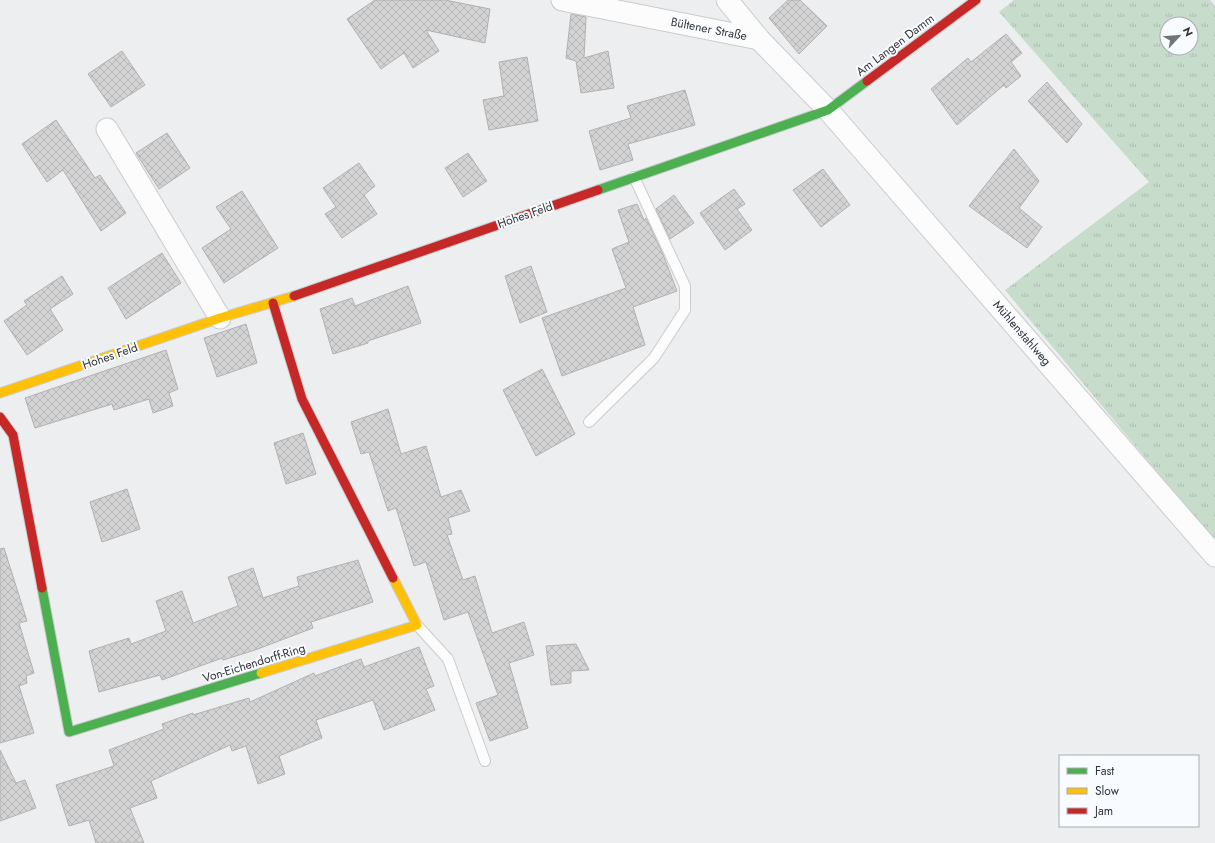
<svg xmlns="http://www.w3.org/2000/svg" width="1215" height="843" viewBox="0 0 1215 843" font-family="Jost,sans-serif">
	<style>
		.grass { fill: url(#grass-tufts); fill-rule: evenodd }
		.building { fill: url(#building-cross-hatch); stroke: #b1b1b3 }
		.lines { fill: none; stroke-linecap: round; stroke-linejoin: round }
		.lane-casing { stroke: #cacccd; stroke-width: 12 }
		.street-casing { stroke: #cacccd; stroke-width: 23 }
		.fast-casing { stroke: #cacccd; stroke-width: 11 }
		.slow-casing { stroke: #cacccd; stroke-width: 11 }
		.jam-casing { stroke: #cacccd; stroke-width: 11 }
		.lane { stroke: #fcfcfd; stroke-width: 10 }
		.street { stroke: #fcfcfd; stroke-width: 21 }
		.fast { stroke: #4caf50; stroke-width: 9 }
		.slow { stroke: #ffc107; stroke-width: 9 }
		.jam { stroke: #c62828; stroke-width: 9 }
		.labels { text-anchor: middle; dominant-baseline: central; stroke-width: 4; stroke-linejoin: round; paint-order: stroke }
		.street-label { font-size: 12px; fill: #323435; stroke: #f8fbff }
	</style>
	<defs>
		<pattern id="grass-tufts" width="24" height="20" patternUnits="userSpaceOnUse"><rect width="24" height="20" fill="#c7dccb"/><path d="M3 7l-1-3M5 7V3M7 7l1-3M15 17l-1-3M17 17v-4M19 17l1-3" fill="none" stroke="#abbdaf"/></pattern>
		<pattern id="building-cross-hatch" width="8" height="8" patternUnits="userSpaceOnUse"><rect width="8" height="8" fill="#d3d3d4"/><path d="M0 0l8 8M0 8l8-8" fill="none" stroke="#b6b6b7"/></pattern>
	</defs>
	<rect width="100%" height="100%" fill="#eceef0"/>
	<!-- grass -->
	<path class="grass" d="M1014,0H1210L1215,6V541L1005,290L1149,182L999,12ZM1167,24H1191V48H1167Z"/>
	<!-- building -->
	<g class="building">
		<polygon points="375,0 445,0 490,9 485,43 426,30 439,51 413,68 404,53 381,69 347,19"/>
		<polygon points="788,0 800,0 827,26 799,54 769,18"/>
		<polygon points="571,14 586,17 584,58 608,51 614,88 581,93 576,61 566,58"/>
		<polygon points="1006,34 1022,53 1011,62 1021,76 1006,88 1004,85 957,125 931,89 968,58 971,62"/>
		<polygon points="122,51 145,85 111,107 88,74"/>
		<polygon points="527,57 538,121 489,130 483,100 504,96 499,62"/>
		<polygon points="1047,82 1082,124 1067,143 1028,101"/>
		<polygon points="685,90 695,125 628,144 633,160 600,170 589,131 631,118 627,106"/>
		<polygon points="56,120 95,178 100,175 126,213 101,231 63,170 47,182 22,144"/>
		<polygon points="167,133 190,168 159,189 136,153"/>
		<polygon points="1014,149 1039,181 1019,208 1042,227 1027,248 969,206"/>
		<polygon points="468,153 487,181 463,197 445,168"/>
		<polygon points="359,163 375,186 364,195 377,214 342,238 325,214 336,207 323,188"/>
		<polygon points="823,169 850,205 821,227 793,190"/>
		<polygon points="734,189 745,204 737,209 752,230 725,250 700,213"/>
		<polygon points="242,191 278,248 224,283 202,248 231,229 216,207"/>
		<polygon points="674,195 694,223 670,239 656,209"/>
		<polygon points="637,204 644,220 646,218 662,252 677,291 633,307 645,345 562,376 542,318 626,288 612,249 629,242 618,210"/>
		<polygon points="162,253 181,283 126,319 108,288"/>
		<polygon points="531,266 547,312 520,323 505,276"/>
		<polygon points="62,276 73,294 50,309 63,330 27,355 4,321 27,305 24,301"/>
		<polygon points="408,286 421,323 368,341 368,343 333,354 320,309 352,298 355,306"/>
		<polygon points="246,324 257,363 217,377 204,338"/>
		<polygon points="166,350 178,389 169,393 173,406 153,413 149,399 114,410 112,404 35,428 25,398"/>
		<polygon points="542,369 575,434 536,456 503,390"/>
		<polygon points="388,409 401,454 426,446 441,497 461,490 470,511 448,518 452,534 447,535 463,580 475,576 492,633 524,622 534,655 509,663 528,728 490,741 476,703 498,695 468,612 444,620 426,562 414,566 396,508 388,511 369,452 361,454 351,422"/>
		<polygon points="303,433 316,474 286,484 274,443"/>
		<polygon points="127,489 140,529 102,542 90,502"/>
		<polygon points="4,548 27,621 19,623 34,673 26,676 27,683 19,686 34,733 0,743 0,549"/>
		<polygon points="358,560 373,602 311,622 313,628 255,650 223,660 222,658 162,680 160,675 99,692 89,651 129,638 131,644 166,631 156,601 182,591 193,623 238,606 228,577 253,568 263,598 299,586 297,577"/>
		<polygon points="576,644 589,670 571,671 571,683 551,685 546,646"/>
		<polygon points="419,647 434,686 426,689 435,710 384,730 373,700 316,720 322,738 279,756 285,774 258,784 246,746 232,751 230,745 151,781 157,798 130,808 144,843 96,843 89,820 69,826 56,785 114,766 109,750 164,729 162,724 193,713 193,715 249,698 250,702 314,673 315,676 361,659 364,667"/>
		<polygon points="0,750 16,783 25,780 36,808 0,821"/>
	</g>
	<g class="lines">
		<!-- lane casing -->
		<g class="lane-casing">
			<g id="lane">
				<polyline points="589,422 654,358 685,310 685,286 634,177"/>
				<polyline points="417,625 448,659 485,761"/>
			</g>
		</g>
		<!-- street casing -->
		<g class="street-casing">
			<g id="street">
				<polyline points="562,0 759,39"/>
				<polyline points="727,0 759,39 828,110 1215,556"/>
				<polyline points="107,129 220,318"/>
			</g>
		</g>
		<!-- fast casing -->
		<g class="fast-casing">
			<g id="fast">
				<polyline points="598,190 828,110 867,81"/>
				<polyline points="42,588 69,732 261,673"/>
			</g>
		</g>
		<!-- slow casing -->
		<g class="slow-casing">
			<g id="slow">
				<polyline points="0,393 220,318 294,296"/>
				<polyline points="261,673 417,625 393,578"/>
			</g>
		</g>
		<!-- jam casing -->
		<g class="jam-casing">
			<g id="jam">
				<polyline points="867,81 976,0"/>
				<polyline points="294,296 598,190"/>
				<polyline points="273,303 302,399 393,578"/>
				<polyline points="0,417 13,435 42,588"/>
			</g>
		</g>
		<!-- lane -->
		<use href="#lane" class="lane"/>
		<!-- street -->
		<use href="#street" class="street"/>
		<!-- fast -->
		<use href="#fast" class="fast"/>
		<!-- slow -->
		<use href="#slow" class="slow"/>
		<!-- jam -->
		<use href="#jam" class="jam"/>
	</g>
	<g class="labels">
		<!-- street labels -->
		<g class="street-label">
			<text transform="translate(709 29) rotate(11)">Bültener Straße</text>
			<text transform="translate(895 45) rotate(-37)">Am Langen Damm</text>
			<text transform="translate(525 215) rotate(-19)">Hohes Feld</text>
			<text transform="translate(1022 333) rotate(49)">Mühlenstahlweg</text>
			<text transform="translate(110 356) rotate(-19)">Hohes Feld</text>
			<text transform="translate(254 663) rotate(-17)">Von-Eichendorff-Ring</text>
		</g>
	</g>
	<!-- legend -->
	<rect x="1059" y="755" width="140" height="72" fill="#f8fbff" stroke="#a9abae"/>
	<rect x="1067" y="768" width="20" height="6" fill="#4caf50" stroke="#a9abae"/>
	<text x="1095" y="775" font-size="12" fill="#323435">Fast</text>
	<rect x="1067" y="788" width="20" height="6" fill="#ffc107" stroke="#a9abae"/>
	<text x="1095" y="795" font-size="12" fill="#323435">Slow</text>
	<rect x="1067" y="808" width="20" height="6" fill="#c62828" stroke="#a9abae"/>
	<text x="1095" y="815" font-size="12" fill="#323435">Jam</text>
	<!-- north arrow -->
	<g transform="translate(1179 36) rotate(64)"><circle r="19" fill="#f8fbff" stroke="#a9abae"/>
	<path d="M0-3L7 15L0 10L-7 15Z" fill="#737576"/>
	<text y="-6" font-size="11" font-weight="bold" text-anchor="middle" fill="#323435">N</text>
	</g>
</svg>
